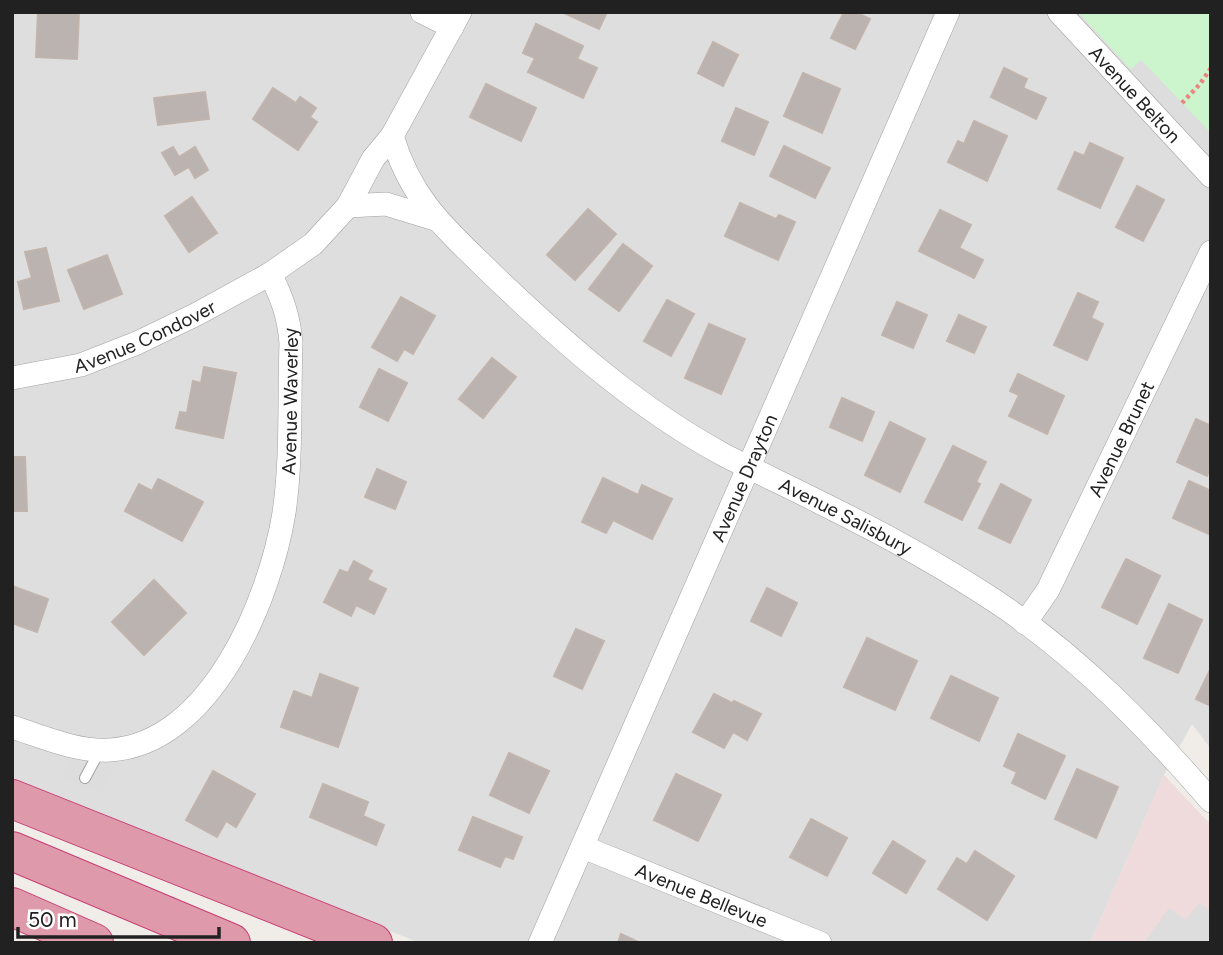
<svg xmlns="http://www.w3.org/2000/svg" width="1223" height="955" viewBox="0 0 1223 955" font-family="Figtree,sans-serif">
	<style>
		.residential { fill: #dfdede }
		.commercial { fill: #efdbdb }
		.park { fill: #ccf4cd }
		.parking { fill: #ddd }
		.building { fill: #bab3af; stroke: #c1b4ad; stroke-width: 2 }
		.lines { fill: none; stroke-linecap: round; stroke-linejoin: round }
		.service-casing { stroke: #a2a2a2; stroke-width: 12 }
		.minor-casing { stroke: #a2a2a2; stroke-width: 24 }
		.motorway-casing { stroke: #c83c74; stroke-width: 40 }
		.path { stroke: #eb8580; stroke-width: 4.5; stroke-dasharray: 3.5 3.5; stroke-linecap: butt }
		.service { stroke: #fff; stroke-width: 10 }
		.minor { stroke: #fff; stroke-width: 23 }
		.motorway { stroke: #de9aab; stroke-width: 38 }
		.labels { text-anchor: middle; dominant-baseline: central; stroke-width: 6; stroke-linejoin: round; paint-order: stroke }
		.street-label { font-size: 19px; fill: #212121; stroke: #fff }
	</style>
	<rect width="100%" height="100%" fill="#f0ede9"/>
	<!-- residential -->
	<polygon class="residential" points="12,12 1211,12 1211,749 1192,724 1164,775 1090,943 420,943 12,781"/>
	<!-- commercial -->
	<polygon class="commercial" points="1164,775 1211,825 1211,943 1090,943"/>
	<!-- park -->
	<polygon class="park" points="1078,12 1211,12 1211,156"/>
	<!-- parking -->
	<g class="parking">
		<polygon points="1141,60 1211,133 1211,177 1121,78"/>
		<polygon points="78,747 124,749 102,794 63,778"/>
		<polygon points="1199,903 1211,911 1211,943 1144,943 1169,908 1186,920"/>
	</g>
	<!-- building -->
	<g class="building">
		<polygon points="38,12 79,12 77,59 36,57"/>
		<polygon points="562,12 607,12 599,29"/>
		<polygon points="844,12 855,12 870,19 855,49 831,38"/>
		<polygon points="536,24 583,46 577,59 597,68 583,98 528,72 535,58 523,53"/>
		<polygon points="713,42 738,55 723,86 698,73"/>
		<polygon points="1004,68 1027,79 1023,88 1046,98 1036,119 991,97"/>
		<polygon points="803,73 840,89 822,133 784,116"/>
		<polygon points="486,84 536,108 521,141 470,117"/>
		<polygon points="273,88 296,103 300,97 316,108 310,117 317,122 298,150 253,119"/>
		<polygon points="205,92 209,119 158,125 154,98"/>
		<polygon points="736,108 768,122 754,155 722,141"/>
		<polygon points="974,121 1007,136 987,181 948,162 958,141 964,144"/>
		<polygon points="1090,143 1123,158 1100,208 1058,189 1075,152 1084,156"/>
		<polygon points="784,146 830,168 815,198 770,176"/>
		<polygon points="173,147 179,157 195,147 208,170 195,178 189,167 175,175 162,153"/>
		<polygon points="1137,186 1164,200 1143,241 1116,227"/>
		<polygon points="192,197 217,233 189,252 165,216"/>
		<polygon points="740,203 776,219 779,215 795,222 778,260 725,236"/>
		<polygon points="588,209 616,234 575,280 547,255"/>
		<polygon points="940,210 971,225 959,248 983,260 974,278 919,251"/>
		<polygon points="623,244 652,266 619,311 589,289"/>
		<polygon points="46,248 59,301 24,309 18,282 32,278 25,252"/>
		<polygon points="107,255 122,294 84,309 68,270"/>
		<polygon points="1078,293 1098,302 1091,318 1103,324 1087,360 1054,345"/>
		<polygon points="401,297 435,316 413,354 404,349 397,361 372,347"/>
		<polygon points="667,300 694,314 671,356 644,341"/>
		<polygon points="897,302 927,315 913,348 882,335"/>
		<polygon points="959,315 986,327 974,353 947,341"/>
		<polygon points="709,324 745,339 721,394 685,378"/>
		<polygon points="492,358 516,377 483,418 459,399"/>
		<polygon points="204,367 236,373 223,438 176,428 180,412 187,413 193,381 201,383"/>
		<polygon points="379,369 407,383 388,421 360,407"/>
		<polygon points="1018,374 1064,396 1047,434 1009,416 1019,395 1010,391"/>
		<polygon points="842,398 874,412 862,441 830,427"/>
		<polygon points="1196,419 1211,426 1211,467 1207,476 1177,462"/>
		<polygon points="890,422 925,439 900,492 865,475"/>
		<polygon points="953,446 986,462 976,482 980,484 962,520 925,502"/>
		<polygon points="12,457 25,457 27,511 12,511"/>
		<polygon points="377,469 406,482 395,509 365,497"/>
		<polygon points="603,478 638,495 642,485 672,499 652,539 613,520 606,533 582,522"/>
		<polygon points="158,479 203,502 182,541 125,511 139,484 152,491"/>
		<polygon points="1189,481 1211,491 1211,535 1173,518"/>
		<polygon points="1001,484 1031,500 1010,543 979,528"/>
		<polygon points="1126,559 1160,576 1137,624 1102,607"/>
		<polygon points="354,561 372,571 367,580 386,589 374,614 356,605 351,616 324,602 340,570 348,573"/>
		<polygon points="154,580 186,613 144,655 112,622"/>
		<polygon points="12,586 48,599 37,632 12,623"/>
		<polygon points="767,588 797,603 781,636 751,621"/>
		<polygon points="1169,604 1202,620 1178,673 1144,658"/>
		<polygon points="576,629 604,641 582,689 554,676"/>
		<polygon points="867,638 917,661 895,710 844,687"/>
		<polygon points="1211,668 1211,706 1196,699"/>
		<polygon points="320,674 358,688 338,747 281,727 294,691 312,698"/>
		<polygon points="951,676 998,698 979,741 931,718"/>
		<polygon points="714,694 732,703 734,701 761,714 747,740 733,732 724,748 693,732"/>
		<polygon points="1018,734 1065,756 1045,799 1012,783 1017,772 1004,766"/>
		<polygon points="509,753 549,771 529,813 490,795"/>
		<polygon points="1077,769 1118,787 1096,838 1055,819"/>
		<polygon points="213,771 255,794 236,827 226,821 217,837 186,820"/>
		<polygon points="676,774 721,795 698,841 654,820"/>
		<polygon points="323,784 368,802 363,816 384,825 376,845 310,817"/>
		<polygon points="473,817 522,837 513,859 505,856 500,867 459,850"/>
		<polygon points="811,819 847,838 827,876 790,857"/>
		<polygon points="893,841 925,861 906,893 873,873"/>
		<polygon points="975,851 1014,876 987,920 938,889 957,858 967,864"/>
		<polygon points="621,934 640,943 618,943"/>
	</g>
	<g class="lines">
		<!-- service casing -->
		<g class="service-casing">
			<polyline id="service" points="85,778 100,750"/>
		</g>
		<!-- minor casing -->
		<g class="minor-casing">
			<g id="minor">
				<polyline points="422,12 452,27"/>
				<path id="s1" d="M1059,12L1211,176"/>
				<path id="s2" d="M392,136C412,202 447,230 495,277C564,343 639,409 724,455C757,472 792,488 825,505C884,534 944,567 998,603C1080,658 1147,727 1211,801"/>
				<polyline points="348,206 386,204 435,219"/>
				<path id="s3" d="M12,378L81,365L137,343L197,314L270,274L313,244L348,206L373,159L392,136L460,12"/>
				<path id="s4" d="M1025,623L1048,590L1211,252"/>
				<path id="s5" d="M12,727C43,737 77,752 110,750C211,744 270,599 284,513C292,459 289,397 291,343C289,317 282,297 270,274"/>
				<path id="s6" d="M583,847L820,943"/>
				<path id="s7" d="M540,943L948,12"/>
			</g>
		</g>
		<!-- motorway casing -->
		<g class="motorway-casing">
			<g id="motorway">
				<polyline points="12,799 373,943"/>
				<polyline points="12,851 231,943"/>
				<polyline points="12,907 94,943"/>
			</g>
		</g>
		<!-- path -->
		<polyline class="path" points="1182,103 1200,84 1211,68"/>
		<!-- service -->
		<use href="#service" class="service"/>
		<!-- minor -->
		<use href="#minor" class="minor"/>
		<!-- motorway -->
		<use href="#motorway" class="motorway"/>
	</g>
	<g class="labels">
		<!-- street labels -->
		<g class="street-label">
			<text stroke="none"><textPath href="#s1" startOffset="112">Avenue Belton</textPath></text>
			<text stroke="none"><textPath href="#s3" startOffset="140">Avenue Condover</textPath></text>
			<text stroke="none"><textPath href="#s5" startOffset="527">Avenue Waverley</textPath></text>
			<text stroke="none"><textPath href="#s4" startOffset="208">Avenue Brunet</textPath></text>
			<text stroke="none"><textPath href="#s7" startOffset="508">Avenue Drayton</textPath></text>
			<text stroke="none"><textPath href="#s2" startOffset="604">Avenue Salisbury</textPath></text>
			<text stroke="none"><textPath href="#s6" startOffset="128">Avenue Bellevue</textPath></text>
		</g>
	</g>
	<!-- border -->
	<rect width="1223" height="955" fill="none" stroke="#212121" stroke-width="28"/>
	<!-- scale -->
	<path d="M18 927v10h201v-10" fill="none" stroke="#212121" stroke-width="3.5"/>
	<text x="28" y="927" font-size="21" fill="#212121" stroke="#ffffff" stroke-width="5" paint-order="stroke">50 m</text>
</svg>
